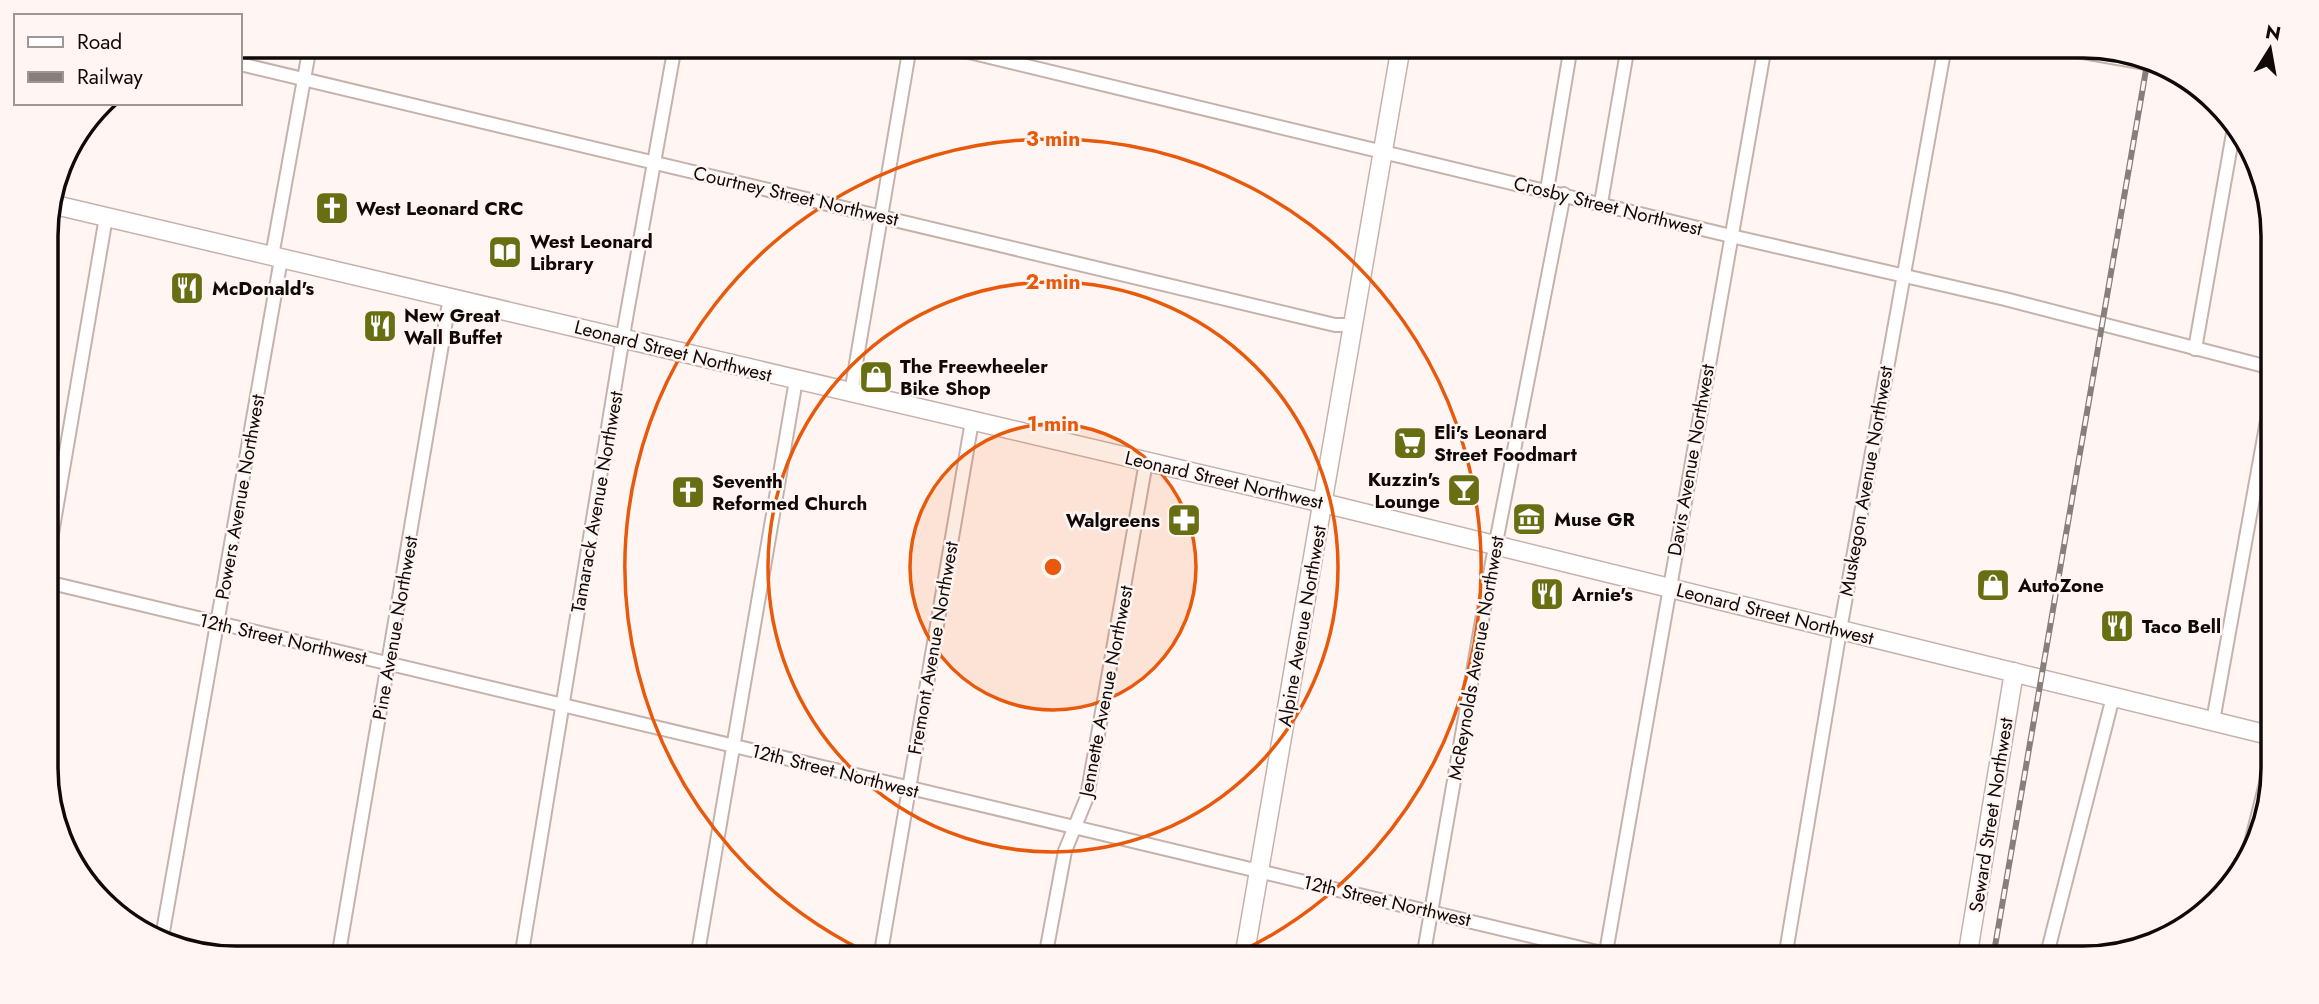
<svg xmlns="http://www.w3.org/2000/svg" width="2319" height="1004" viewBox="0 0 2319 1004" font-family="Jost,sans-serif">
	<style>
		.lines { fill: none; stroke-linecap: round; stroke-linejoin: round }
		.street-casing { stroke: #c7b2ab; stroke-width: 16 }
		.secondary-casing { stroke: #c7b2ab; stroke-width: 21 }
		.street { stroke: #fff; stroke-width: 12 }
		.secondary { stroke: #fff; stroke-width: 18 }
		.rail-casing { stroke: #877f7c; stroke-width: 6 }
		.rail { stroke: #fff6f3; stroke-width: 3.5; stroke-dasharray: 10; stroke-linecap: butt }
		.ring { fill: none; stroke: #e8590c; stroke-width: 3.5 }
		.labels { text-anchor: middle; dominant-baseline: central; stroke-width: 5; stroke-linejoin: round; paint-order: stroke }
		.street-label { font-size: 19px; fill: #100907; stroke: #fff6f3 }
		.poi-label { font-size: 19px; font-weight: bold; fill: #100907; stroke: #fff6f3; text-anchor: start }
		.rim { fill: none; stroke: #100907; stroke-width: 3.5 }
		.centre { fill: #e8590c; stroke: #fff6f3; stroke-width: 3.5 }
		.ring-label { font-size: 21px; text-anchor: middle; font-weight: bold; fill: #e8590c; stroke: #fff6f3; stroke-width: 5; stroke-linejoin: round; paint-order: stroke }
	</style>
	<rect width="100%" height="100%" fill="#fff6f3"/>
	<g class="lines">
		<!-- street casing -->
		<g class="street-casing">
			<g id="street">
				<polyline points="944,46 1731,236 2005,299 2272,368"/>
				<polyline points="2049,46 2163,66"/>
				<polyline points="240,64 1335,325 1353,325"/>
				<polyline points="1547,190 1571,46"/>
				<polyline points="1601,203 1628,46"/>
				<polyline points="272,256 310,46"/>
				<polyline points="2195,349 2235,122"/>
				<polyline points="851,393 910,46"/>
				<polyline points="47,563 106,217"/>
				<polyline points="47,582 1623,958"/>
				<polyline points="2213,721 2272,393"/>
				<polyline points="2248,855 2273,755"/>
				<polyline points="161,943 281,259"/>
				<polyline points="338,958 450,297"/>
				<polyline points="521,958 625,324 675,46"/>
				<polyline points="697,958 796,380"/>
				<polyline points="880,958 972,421"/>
				<polyline points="1045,958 1065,851 1087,797 1146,462"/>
				<polyline points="1423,958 1492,563 1564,194"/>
				<polyline points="1605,958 1765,46"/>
				<polyline points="1785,958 1840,630 1945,46"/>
				<polyline points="2046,958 2113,697"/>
			</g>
		</g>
		<!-- secondary casing -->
		<g class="secondary-casing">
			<g id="secondary">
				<polyline points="51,204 1323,503 2273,736"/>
				<polyline points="1244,958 1401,46"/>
				<polyline points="1967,958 2014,672"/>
			</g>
		</g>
		<!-- street -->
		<use href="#street" class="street"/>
		<!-- secondary -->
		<use href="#secondary" class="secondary"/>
		<!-- rail casing -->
		<g class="rail-casing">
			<polyline id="rail" points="1993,958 2148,58"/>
		</g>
		<!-- rail -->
		<use href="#rail" class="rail"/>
	</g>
	<!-- distance rings -->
	<circle cx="1053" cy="567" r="143" fill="#e8590c" fill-opacity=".12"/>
	<g class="ring">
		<circle cx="1053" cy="567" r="143"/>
		<circle cx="1053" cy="567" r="285"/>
		<path d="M879 958A428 428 0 1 1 1227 958"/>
	</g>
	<!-- icons -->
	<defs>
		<g id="church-square" transform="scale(1.75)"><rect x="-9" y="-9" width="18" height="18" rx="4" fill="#686e12" stroke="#fff6f3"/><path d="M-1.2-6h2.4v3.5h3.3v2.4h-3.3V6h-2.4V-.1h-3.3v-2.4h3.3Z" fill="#fff"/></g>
		<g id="library-square" transform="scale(1.75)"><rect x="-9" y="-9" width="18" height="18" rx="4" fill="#686e12" stroke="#fff6f3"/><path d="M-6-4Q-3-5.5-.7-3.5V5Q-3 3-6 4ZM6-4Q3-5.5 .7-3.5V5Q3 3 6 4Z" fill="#fff"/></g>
		<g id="restaurant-square" transform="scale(1.75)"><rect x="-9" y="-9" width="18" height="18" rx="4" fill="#686e12" stroke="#fff6f3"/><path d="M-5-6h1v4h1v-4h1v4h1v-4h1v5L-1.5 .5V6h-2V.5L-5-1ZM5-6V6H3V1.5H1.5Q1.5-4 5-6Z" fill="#fff"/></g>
		<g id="shop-square" transform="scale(1.75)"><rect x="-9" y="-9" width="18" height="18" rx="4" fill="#686e12" stroke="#fff6f3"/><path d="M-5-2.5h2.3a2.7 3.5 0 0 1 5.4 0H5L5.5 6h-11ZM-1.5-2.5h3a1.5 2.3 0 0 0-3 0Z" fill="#fff"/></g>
		<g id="supermarket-square" transform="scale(1.75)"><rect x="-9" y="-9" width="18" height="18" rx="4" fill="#686e12" stroke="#fff6f3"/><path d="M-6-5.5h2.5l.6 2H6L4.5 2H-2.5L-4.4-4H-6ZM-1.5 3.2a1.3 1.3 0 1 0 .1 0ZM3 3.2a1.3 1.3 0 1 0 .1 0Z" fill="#fff"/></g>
		<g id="bar-square" transform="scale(1.75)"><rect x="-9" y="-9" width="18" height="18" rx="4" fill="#686e12" stroke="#fff6f3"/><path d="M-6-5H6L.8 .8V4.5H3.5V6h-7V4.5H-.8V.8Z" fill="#fff"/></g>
		<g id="museum-square" transform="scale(1.75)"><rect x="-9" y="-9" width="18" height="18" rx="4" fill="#686e12" stroke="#fff6f3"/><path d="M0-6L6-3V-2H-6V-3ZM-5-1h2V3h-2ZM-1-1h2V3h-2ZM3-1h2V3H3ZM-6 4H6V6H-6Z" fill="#fff"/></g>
		<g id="pharmacy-square" transform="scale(1.75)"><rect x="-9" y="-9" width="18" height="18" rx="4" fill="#686e12" stroke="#fff6f3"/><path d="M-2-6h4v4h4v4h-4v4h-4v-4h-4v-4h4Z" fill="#fff"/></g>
	</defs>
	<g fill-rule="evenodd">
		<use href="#church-square" x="332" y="208"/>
		<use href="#library-square" x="505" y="252"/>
		<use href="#restaurant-square" x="187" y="288"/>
		<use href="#restaurant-square" x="380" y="326"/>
		<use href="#shop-square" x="876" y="377"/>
		<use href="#supermarket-square" x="1410" y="443"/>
		<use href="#bar-square" x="1464" y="490"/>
		<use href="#church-square" x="688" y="492"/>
		<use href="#museum-square" x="1529" y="519"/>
		<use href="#pharmacy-square" x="1184" y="520"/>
		<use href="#shop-square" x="1993" y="585"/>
		<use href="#restaurant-square" x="1547" y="594"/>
		<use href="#restaurant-square" x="2117" y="626"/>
	</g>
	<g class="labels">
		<!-- street labels -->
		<g class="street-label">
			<text transform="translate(796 196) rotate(13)">Courtney Street Northwest</text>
			<text transform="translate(1608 206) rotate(14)">Crosby Street Northwest</text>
			<text transform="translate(673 351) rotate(14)">Leonard Street Northwest</text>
			<text transform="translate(1691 460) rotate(-80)">Davis Avenue Northwest</text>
			<text transform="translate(1224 480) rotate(13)">Leonard Street Northwest</text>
			<text transform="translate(1866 481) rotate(-80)">Muskegon Avenue Northwest</text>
			<text transform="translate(240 497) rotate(-80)">Powers Avenue Northwest</text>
			<text transform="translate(597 502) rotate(-80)">Tamarack Avenue Northwest</text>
			<text transform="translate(1775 614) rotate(14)">Leonard Street Northwest</text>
			<text transform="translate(1302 626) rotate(-80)">Alpine Avenue Northwest</text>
			<text transform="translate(395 628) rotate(-80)">Pine Avenue Northwest</text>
			<text transform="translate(283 639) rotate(13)">12th Street Northwest</text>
			<text transform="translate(933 648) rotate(-80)">Fremont Avenue Northwest</text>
			<text transform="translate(1476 658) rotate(-80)">McReynolds Avenue Northwest</text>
			<text transform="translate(1106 691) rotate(-79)">Jennette Avenue Northwest</text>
			<text transform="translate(835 771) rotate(14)">12th Street Northwest</text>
			<text transform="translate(1991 815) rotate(-81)">Seward Street Northwest</text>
			<text transform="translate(1387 901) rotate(13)">12th Street Northwest</text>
		</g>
		<!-- poi labels -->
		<g class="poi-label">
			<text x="356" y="208">West Leonard CRC</text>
			<text x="530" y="241">West Leonard<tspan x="530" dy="22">Library</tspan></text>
			<text x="212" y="288">McDonald's</text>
			<text x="404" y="315">New Great<tspan x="404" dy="22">Wall Buffet</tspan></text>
			<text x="900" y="366">The Freewheeler<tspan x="900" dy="22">Bike Shop</tspan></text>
			<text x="1434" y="432">Eli's Leonard<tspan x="1434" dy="22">Street Foodmart</tspan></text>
			<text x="1440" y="479" text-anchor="end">Kuzzin's<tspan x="1440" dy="22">Lounge</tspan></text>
			<text x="712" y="481">Seventh<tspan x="712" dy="22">Reformed Church</tspan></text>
			<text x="1554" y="519">Muse GR</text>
			<text x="1160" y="520" text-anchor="end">Walgreens</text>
			<text x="2018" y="585">AutoZone</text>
			<text x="1572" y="594">Arnie's</text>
			<text x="2142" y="626">Taco Bell</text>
		</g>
	</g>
	<!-- crop -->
	<path d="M0 0H2319V1004H0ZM236 58H2083A178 178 0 0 1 2261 236V768A178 178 0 0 1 2083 946H236A178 178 0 0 1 58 768V236A178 178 0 0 1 236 58Z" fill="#fff6f3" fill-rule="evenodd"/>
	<path class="rim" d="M236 58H2083A178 178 0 0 1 2261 236V768A178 178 0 0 1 2083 946H236A178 178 0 0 1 58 768V236A178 178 0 0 1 236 58Z"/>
	<circle cx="1053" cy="567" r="10" class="centre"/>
	<g class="ring-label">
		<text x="1053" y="146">3 min</text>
		<text x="1053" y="289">2 min</text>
		<text x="1053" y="431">1 min</text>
	</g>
	<!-- legend -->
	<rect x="14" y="14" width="228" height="91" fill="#fff6f3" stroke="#9f9795" stroke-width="2"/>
	<rect x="28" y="37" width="35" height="10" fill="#ffffff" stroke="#9f9795" stroke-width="2"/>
	<text x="77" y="49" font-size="21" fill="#100907">Road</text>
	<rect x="28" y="72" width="35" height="10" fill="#877f7c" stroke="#9f9795" stroke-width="2"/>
	<text x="77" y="84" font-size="21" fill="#100907">Railway</text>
	<!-- north arrow -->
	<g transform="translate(2270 49) rotate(11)" stroke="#fff6f3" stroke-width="5" paint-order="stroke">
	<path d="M0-5L12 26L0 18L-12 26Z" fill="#100907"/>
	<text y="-10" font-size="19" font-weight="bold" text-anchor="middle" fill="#100907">N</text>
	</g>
</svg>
